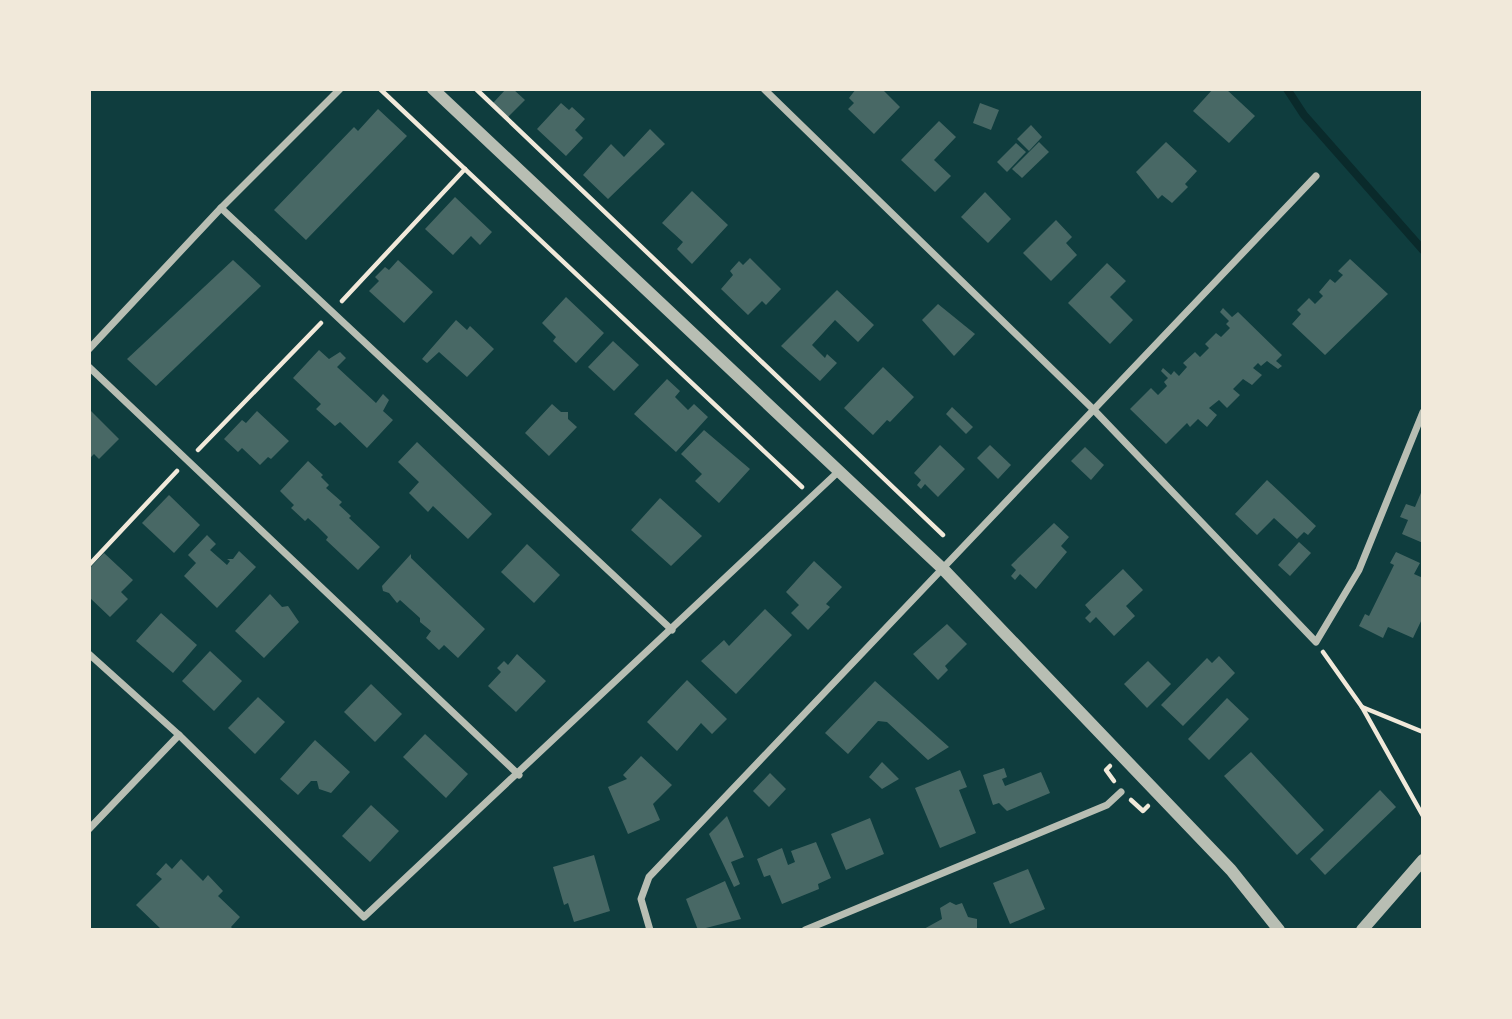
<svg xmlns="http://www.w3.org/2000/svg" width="1512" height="1019" viewBox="0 0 1512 1019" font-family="Montserrat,sans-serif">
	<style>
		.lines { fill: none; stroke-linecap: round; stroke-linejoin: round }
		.stream { stroke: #0a2a2b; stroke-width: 8 }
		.building { fill: #486865 }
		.path { stroke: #f1e9da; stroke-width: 4.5 }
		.minor { stroke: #b8beb3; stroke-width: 7 }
		.tertiary { stroke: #b8beb3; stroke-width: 12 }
	</style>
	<rect width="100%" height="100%" fill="#0f3d3e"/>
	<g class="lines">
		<!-- stream -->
		<polyline class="stream" points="1287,89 1304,115 1423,250"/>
	</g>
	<!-- building -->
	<g class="building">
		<polygon points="506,89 513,89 525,100 508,117 493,103"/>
		<polygon points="856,89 882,89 900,107 874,134 848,109 854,103 849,98"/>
		<polygon points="1213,89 1226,89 1255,116 1229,143 1193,111"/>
		<polygon points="561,103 569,110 572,107 585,119 575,130 583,138 566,156 537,129"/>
		<polygon points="980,103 999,110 991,130 973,123"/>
		<polygon points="378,109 407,136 306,240 274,210 354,127 358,131"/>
		<polygon points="939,121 956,137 934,160 951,176 935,192 901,160"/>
		<polygon points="1031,125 1042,137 1029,151 1017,139"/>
		<polygon points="650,129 665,144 608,199 583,175 611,144 624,157"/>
		<polygon points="1039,142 1049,152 1022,178 1012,169"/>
		<polygon points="1166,142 1197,171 1185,184 1188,187 1172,203 1162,195 1158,199 1136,172"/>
		<polygon points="1016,143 1026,152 1007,172 997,162"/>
		<polygon points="692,191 728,225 692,264 677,249 683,242 662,223"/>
		<polygon points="985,192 1011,219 988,243 961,217"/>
		<polygon points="455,197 492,232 480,245 471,236 453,255 425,229"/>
		<polygon points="1056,220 1072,237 1066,243 1077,255 1051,281 1023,253"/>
		<polygon points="750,258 781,289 766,305 762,301 748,315 721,289 733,275 730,271 739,261 743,265"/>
		<polygon points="1350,259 1388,294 1325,355 1292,324 1301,314 1297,310 1309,298 1315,304 1323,296 1319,292 1330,279 1335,283 1343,275 1338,271"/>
		<polygon points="233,260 261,286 156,386 127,359"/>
		<polygon points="398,260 433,292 404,323 369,291 379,281 375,277 385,267 389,270"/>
		<polygon points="1107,263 1126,281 1110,297 1133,320 1110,344 1068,303"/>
		<polygon points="837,290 874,325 858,342 835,320 812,345 825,358 827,354 837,363 820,381 781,346"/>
		<polygon points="566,297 604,333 576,363 553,341 556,337 542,323"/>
		<polygon points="938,304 975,334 954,356 922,320"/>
		<polygon points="1223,308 1232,317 1238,312 1282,355 1276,361 1282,366 1278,369 1267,361 1261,366 1258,363 1253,368 1262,375 1252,385 1243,379 1233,389 1240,395 1227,408 1219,400 1209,408 1217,415 1207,427 1198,419 1190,427 1187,423 1166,444 1130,409 1151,388 1158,395 1167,386 1164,382 1168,378 1161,371 1163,368 1171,375 1174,371 1179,376 1187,367 1183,363 1195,352 1200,357 1209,348 1205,344 1216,333 1221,337 1230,328 1226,324 1229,321 1220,312"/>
		<polygon points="456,320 467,330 470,326 494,349 467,377 439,352 427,363 422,359"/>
		<polygon points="613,341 639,365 614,391 588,367"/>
		<polygon points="319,350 329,359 340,352 346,358 337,367 376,403 383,394 389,400 383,411 393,420 367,448 340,422 335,426 316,409 321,404 293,378"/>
		<polygon points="883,367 914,397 890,422 887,420 873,435 844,408"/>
		<polygon points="667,379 680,391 675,397 688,410 694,404 708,417 676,452 634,414"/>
		<polygon points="552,404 561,412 568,412 568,419 577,427 549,456 525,433"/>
		<polygon points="952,407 973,427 966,434 946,414"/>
		<polygon points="91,411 119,439 99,459 94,454 89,459"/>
		<polygon points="257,411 289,441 271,459 268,457 260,465 242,448 238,452 224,439 242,420 246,423"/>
		<polygon points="704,430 750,469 719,503 695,481 702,474 681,454"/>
		<polygon points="417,442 492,514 468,539 433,506 428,512 409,493 419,482 398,462"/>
		<polygon points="940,445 965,469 938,497 925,484 921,489 917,485 921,480 914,473"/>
		<polygon points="990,445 1011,465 998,479 977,458"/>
		<polygon points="1085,447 1104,465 1091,480 1071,461"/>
		<polygon points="308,461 323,475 321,477 329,485 326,488 342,502 339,505 351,516 349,518 380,547 358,570 326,540 328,537 318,527 308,518 305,521 291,508 294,505 280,491"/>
		<polygon points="1267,480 1316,526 1308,535 1304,532 1297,539 1274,518 1257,535 1235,514"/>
		<polygon points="1423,488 1423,543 1402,534 1408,520 1400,517 1406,504 1415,507"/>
		<polygon points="169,495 200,525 174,553 142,523"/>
		<polygon points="660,498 702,536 671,566 631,530"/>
		<polygon points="1054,523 1069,537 1061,546 1067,552 1036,589 1020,574 1015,580 1011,576 1016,570 1011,565"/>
		<polygon points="207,535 216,544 210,550 227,565 230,561 227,559 233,559 239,551 256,567 217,608 184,576 196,563 188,555"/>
		<polygon points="1299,542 1311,553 1290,576 1278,565"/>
		<polygon points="527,544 560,575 534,603 501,572"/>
		<polygon points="1396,552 1420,563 1414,574 1423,578 1423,617 1413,638 1388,627 1383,638 1359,626 1365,614 1369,616 1394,565 1390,563"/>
		<polygon points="104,553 133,580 121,592 128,599 110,617 89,597 89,569"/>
		<polygon points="411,554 411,558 485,629 458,658 444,645 439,650 426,638 431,631 420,622 420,618 400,600 397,603 389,593 383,591 382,586"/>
		<polygon points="814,561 842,587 826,604 830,607 808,630 791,613 799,605 786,592"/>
		<polygon points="1123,569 1143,590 1126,606 1135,616 1114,636 1096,617 1090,623 1085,618 1091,612 1085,605"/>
		<polygon points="270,594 282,607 288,606 299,622 264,658 235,631"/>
		<polygon points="765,609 792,635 736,694 701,661 724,640 729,646"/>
		<polygon points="161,613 197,645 173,673 136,641"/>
		<polygon points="947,624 967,644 945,666 948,670 938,680 913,654"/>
		<polygon points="210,651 242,681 214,711 182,681"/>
		<polygon points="517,654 546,681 516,712 488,686 501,672 497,668 504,661 508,665"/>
		<polygon points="1219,656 1235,673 1183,726 1161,705 1207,658 1212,663"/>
		<polygon points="1148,661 1171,684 1147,708 1124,684"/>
		<polygon points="687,680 727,719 712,734 701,723 677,751 647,722"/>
		<polygon points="875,681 949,747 928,760 887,722 878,721 848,754 825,733"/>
		<polygon points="371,684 402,714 375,742 344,712"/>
		<polygon points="258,697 285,722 255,754 228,728"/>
		<polygon points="1227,698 1249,719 1209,760 1188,739"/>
		<polygon points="425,734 468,774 446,798 403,757"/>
		<polygon points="315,740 350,772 331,793 319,789 317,781 311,781 298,795 280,779"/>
		<polygon points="1251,752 1324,830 1297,855 1224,776"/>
		<polygon points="641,756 672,785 653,804 660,820 628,834 608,787 627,779 623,775"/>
		<polygon points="882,762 899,779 882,789 869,777"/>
		<polygon points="1004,768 1007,777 1002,779 1005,786 1041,772 1050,793 1007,811 999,803 993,805 983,775"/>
		<polygon points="960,770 967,787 959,790 976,833 940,848 915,788"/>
		<polygon points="770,773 786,789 769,807 753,791"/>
		<polygon points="1380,790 1396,807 1325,875 1310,859"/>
		<polygon points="371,805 399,831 370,862 342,836"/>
		<polygon points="727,816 744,857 731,862 740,884 734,887 709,834"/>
		<polygon points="870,818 884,854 846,870 831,834"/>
		<polygon points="816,842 831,878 818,884 819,889 782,904 770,875 764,877 757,859 782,848 788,865 795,862 791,851"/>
		<polygon points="594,855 610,911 574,922 568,903 564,905 553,867"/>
		<polygon points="181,859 203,881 208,875 223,891 218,896 240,917 231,927 234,930 162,930 136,905 162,879 156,874 166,863 172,869"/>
		<polygon points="1028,869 1045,909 1010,924 993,883"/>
		<polygon points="725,881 741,919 698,930 686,899"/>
		<polygon points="950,902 956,905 962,903 968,917 977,919 977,930 922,930 942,919 940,908"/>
	</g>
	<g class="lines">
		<!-- path -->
		<g class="path">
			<polyline points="380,89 802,487"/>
			<polyline points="476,89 943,535"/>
			<polyline points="342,301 465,169"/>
			<polyline points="198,450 321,323"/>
			<polyline points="89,565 177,471"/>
			<polyline points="1323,652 1362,707 1423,816"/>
			<polyline points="1362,707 1423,732"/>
			<polyline points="1110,766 1106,770 1114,781"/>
			<polyline points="1131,800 1143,811 1148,806"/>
		</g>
		<!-- minor -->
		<g class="minor">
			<polyline points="764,89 1094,410 1316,642 1359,570 1423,412"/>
			<polyline points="221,208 672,630"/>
			<polyline points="89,349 221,208 340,89"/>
			<polyline points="89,367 519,775"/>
			<polyline points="89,654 179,735 364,917 839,471"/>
			<polyline points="89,829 179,735"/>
			<polyline points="650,930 641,899 649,877 1316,176"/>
			<polyline points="805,930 1107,805 1121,792"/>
		</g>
		<!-- tertiary -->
		<g class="tertiary">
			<polyline points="433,89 944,570 1231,870 1279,930"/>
			<polyline points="1362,930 1423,860"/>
		</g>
	</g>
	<!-- border -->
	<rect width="1512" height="1019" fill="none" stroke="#f1e9da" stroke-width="182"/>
</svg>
